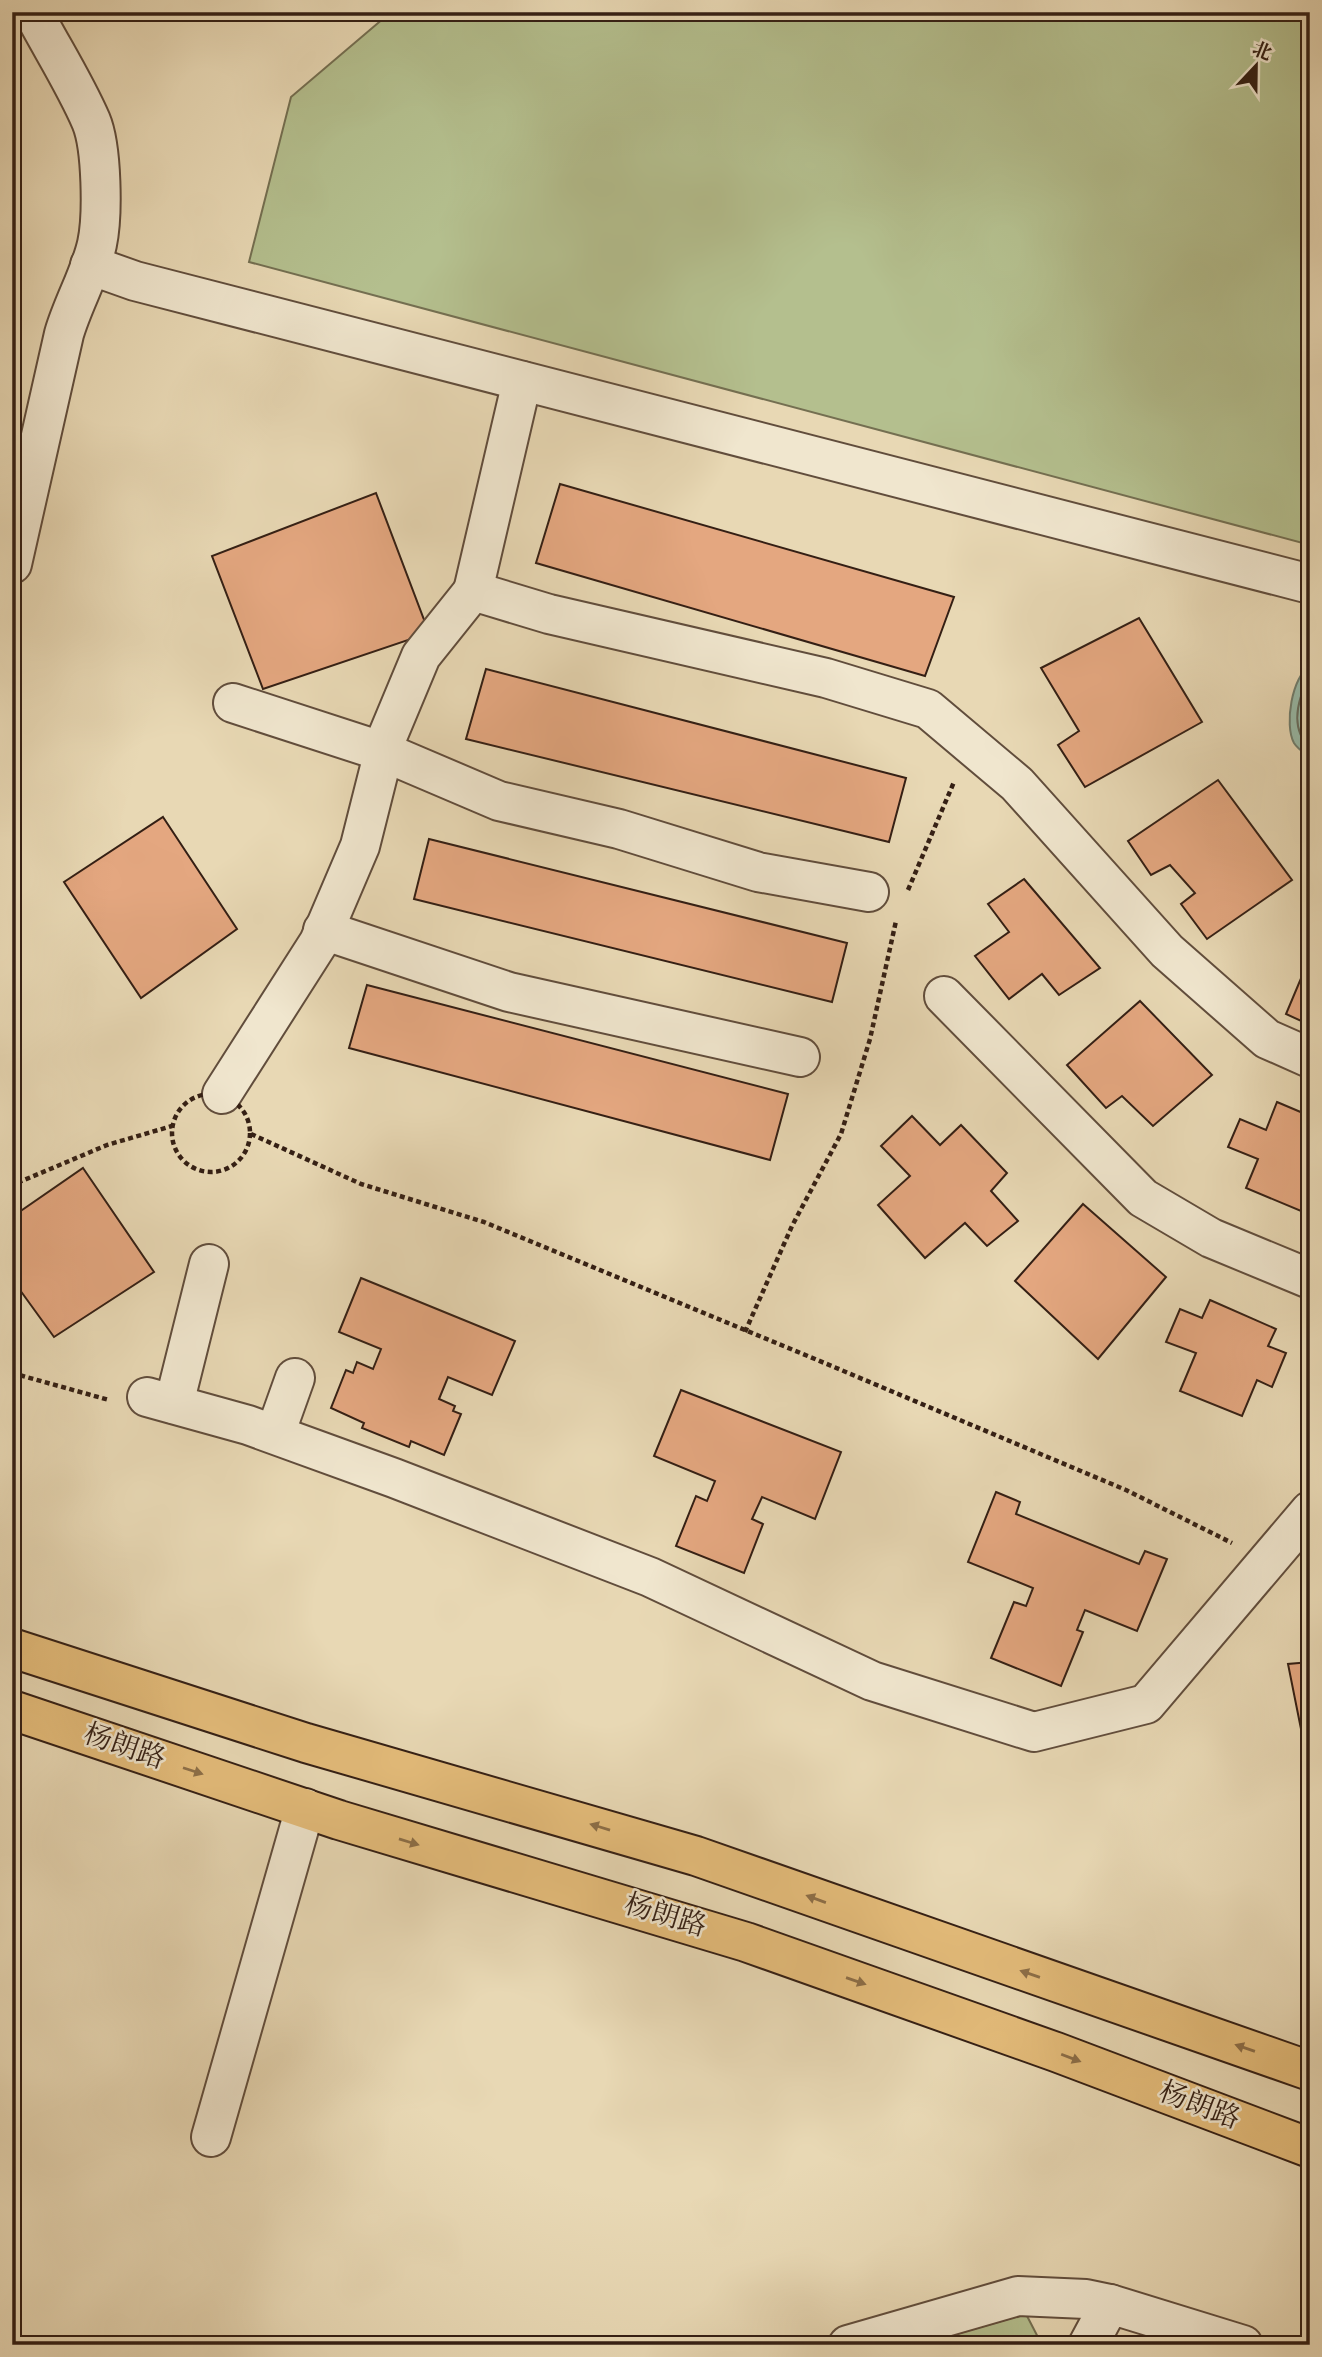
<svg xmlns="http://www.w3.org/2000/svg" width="1322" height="2357" viewBox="0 0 1322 2357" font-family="'Old Standard TT','Noto Serif SC',serif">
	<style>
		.green { fill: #b4bf8e; stroke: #746f51; stroke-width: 2 }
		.water { fill: #98bba9; stroke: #707d6d; stroke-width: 2 }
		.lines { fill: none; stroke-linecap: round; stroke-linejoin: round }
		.shore { stroke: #666d5e; stroke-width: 2 }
		.building { fill: #e4a780; stroke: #341f14; stroke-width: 2 }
		.minor-casing { stroke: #614d3c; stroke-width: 42 }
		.major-casing { stroke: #341f14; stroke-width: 42 }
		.path { stroke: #341f14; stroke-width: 4.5; stroke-dasharray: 5 3.5; stroke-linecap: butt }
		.minor { stroke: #f0e6ce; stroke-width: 38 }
		.major { stroke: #e4bc7a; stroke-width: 38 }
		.oneway { fill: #8c6e47 }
		.labels { text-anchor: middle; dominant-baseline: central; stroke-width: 5; stroke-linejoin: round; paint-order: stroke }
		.street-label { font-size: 28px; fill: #341f14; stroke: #f0e6ce }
	</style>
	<rect width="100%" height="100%" fill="#e8d8b4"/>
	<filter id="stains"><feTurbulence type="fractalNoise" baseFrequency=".00286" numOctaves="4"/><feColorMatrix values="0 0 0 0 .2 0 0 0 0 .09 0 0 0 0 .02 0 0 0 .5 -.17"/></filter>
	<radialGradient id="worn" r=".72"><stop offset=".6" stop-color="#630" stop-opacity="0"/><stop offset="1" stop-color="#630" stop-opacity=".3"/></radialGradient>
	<!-- green -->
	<g class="green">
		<polygon points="391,12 1310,12 1310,545 249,262 291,97"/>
		<polygon points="1026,2314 1042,2345 918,2345"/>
	</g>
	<!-- water -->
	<path class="water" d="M1310,666V758C1305,754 1297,748 1294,743C1284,725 1292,676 1310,666Z"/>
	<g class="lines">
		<!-- shore -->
		<path class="shore" d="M1310,675C1298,698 1289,728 1310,748"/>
	</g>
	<!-- building -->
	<g class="building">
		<polygon points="560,484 954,597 925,676 536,563"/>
		<polygon points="376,493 429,633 263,689 212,556"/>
		<polygon points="1139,618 1202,722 1085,787 1058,745 1079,731 1041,668"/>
		<polygon points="486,669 906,778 889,842 466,739"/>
		<polygon points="1218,780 1292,880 1207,939 1181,904 1195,893 1170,865 1151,875 1128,841"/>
		<polygon points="163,817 237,929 141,998 64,882"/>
		<polygon points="429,839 847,943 832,1002 414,899"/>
		<polygon points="1024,879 1100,968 1059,995 1042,974 1009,999 975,956 1009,932 988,904"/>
		<polygon points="1310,957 1310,1025 1286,1014"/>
		<polygon points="367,985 788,1094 770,1160 349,1048"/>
		<polygon points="1140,1001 1212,1075 1153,1126 1122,1096 1106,1108 1067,1065"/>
		<polygon points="1277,1102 1310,1116 1310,1191 1301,1211 1246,1188 1258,1159 1228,1147 1240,1119 1266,1130"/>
		<polygon points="912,1116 940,1145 961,1125 1007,1173 991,1191 1018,1221 987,1246 965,1223 925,1258 878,1205 910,1176 881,1146"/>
		<polygon points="83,1168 154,1272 54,1337 12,1279 12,1217"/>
		<polygon points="1083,1204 1166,1277 1098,1359 1015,1281"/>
		<polygon points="361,1278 515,1341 492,1395 448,1377 439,1399 455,1406 453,1411 461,1414 444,1455 411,1441 409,1447 362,1428 364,1423 331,1408 346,1370 353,1373 357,1362 373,1369 381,1349 339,1332"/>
		<polygon points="1210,1300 1276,1329 1268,1346 1286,1353 1272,1387 1257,1380 1242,1416 1180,1391 1196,1353 1166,1342 1180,1309 1202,1318"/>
		<polygon points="681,1390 841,1452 815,1519 762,1497 752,1519 763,1524 744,1573 676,1546 696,1496 707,1501 715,1481 654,1456"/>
		<polygon points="996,1492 1020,1502 1016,1514 1139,1564 1145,1551 1167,1559 1137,1631 1085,1610 1077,1630 1083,1632 1061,1686 991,1658 1014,1602 1026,1606 1033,1588 968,1562"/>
		<polygon points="1310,1662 1310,1748 1305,1749 1288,1664"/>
	</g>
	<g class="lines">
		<!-- minor casing -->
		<g class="minor-casing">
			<g id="minor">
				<polyline points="90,265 135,281 1310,584"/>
				<path d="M12,564L64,334C73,303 90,275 97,244C103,216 102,147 91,121C75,84 52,48 33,12"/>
				<polyline points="473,591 522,381"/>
				<polyline points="233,703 384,752 499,801 619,829 758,872 869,892"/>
				<polyline points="323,930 509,992 800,1057"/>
				<polyline points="944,996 1143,1198 1211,1238 1310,1279"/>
				<polyline points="222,1094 319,942 360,846 388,735 421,656 473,591 549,614 826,678 928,709 1017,784 1167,951 1267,1039 1310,1058"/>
				<polyline points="147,1397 248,1425 394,1478 650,1577 872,1681 1034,1732 1146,1704 1310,1511"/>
				<polyline points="174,1404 209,1264"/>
				<polyline points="275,1434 295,1378"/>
				<polyline points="211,2137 305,1808"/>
				<polyline points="848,2345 1018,2296 1086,2299 1110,2304"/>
				<polyline points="1088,2345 1110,2304 1243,2345"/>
			</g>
		</g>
		<!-- major casing -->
		<g class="major-casing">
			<g id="major">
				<polyline points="12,1648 306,1743 696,1856 1310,2071"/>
				<polyline points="12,1710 339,1820 746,1942 1056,2052 1310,2148"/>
			</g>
		</g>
		<!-- path -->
		<g class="path">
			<polyline points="908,890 954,782"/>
			<circle cx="211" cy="1133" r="39"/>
			<polyline points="251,1134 361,1184 484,1222 815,1359 1126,1490 1232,1543"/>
			<polyline points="12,1189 17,1183 107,1145 172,1126"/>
			<polyline points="745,1332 792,1226 841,1134 870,1039 896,921"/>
			<polyline points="12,1373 109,1400"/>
		</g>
		<!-- minor -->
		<use href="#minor" class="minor"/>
		<!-- major -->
		<use href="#major" class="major"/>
	</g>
	<!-- one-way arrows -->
	<defs><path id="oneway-solid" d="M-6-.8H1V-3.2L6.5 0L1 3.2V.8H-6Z" transform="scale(1.75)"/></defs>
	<g class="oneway">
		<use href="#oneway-solid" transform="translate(193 1771) rotate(18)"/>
		<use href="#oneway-solid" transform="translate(600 1827) rotate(-163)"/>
		<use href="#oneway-solid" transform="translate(409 1842) rotate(17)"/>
		<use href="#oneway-solid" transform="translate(816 1899) rotate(-160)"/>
		<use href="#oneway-solid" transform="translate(1030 1974) rotate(-161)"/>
		<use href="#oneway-solid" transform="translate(856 1981) rotate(19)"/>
		<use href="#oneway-solid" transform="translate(1245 2048) rotate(-161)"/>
		<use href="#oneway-solid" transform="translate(1071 2058) rotate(21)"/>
	</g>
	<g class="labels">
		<!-- street labels -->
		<g class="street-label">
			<text transform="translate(124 1748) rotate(19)">杨朗路</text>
			<text transform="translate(665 1917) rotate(17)">杨朗路</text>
			<text transform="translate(1199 2107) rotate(21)">杨朗路</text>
		</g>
	</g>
	<!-- margin -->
	<rect width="1322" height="2357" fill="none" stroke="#e8d8b4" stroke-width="42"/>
	<rect x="14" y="14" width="1294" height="2329" fill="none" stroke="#341f14" stroke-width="3.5"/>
	<rect x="21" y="21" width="1280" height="2315" fill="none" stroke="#341f14" stroke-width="2"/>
	<!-- north arrow -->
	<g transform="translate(1256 66) rotate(22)" stroke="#f0e6ce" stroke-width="5" paint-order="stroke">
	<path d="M0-5L12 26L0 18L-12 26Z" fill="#341f14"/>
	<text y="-10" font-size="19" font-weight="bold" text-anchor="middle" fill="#341f14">北</text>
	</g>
	<rect width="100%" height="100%" filter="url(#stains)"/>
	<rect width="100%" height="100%" fill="url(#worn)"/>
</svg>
